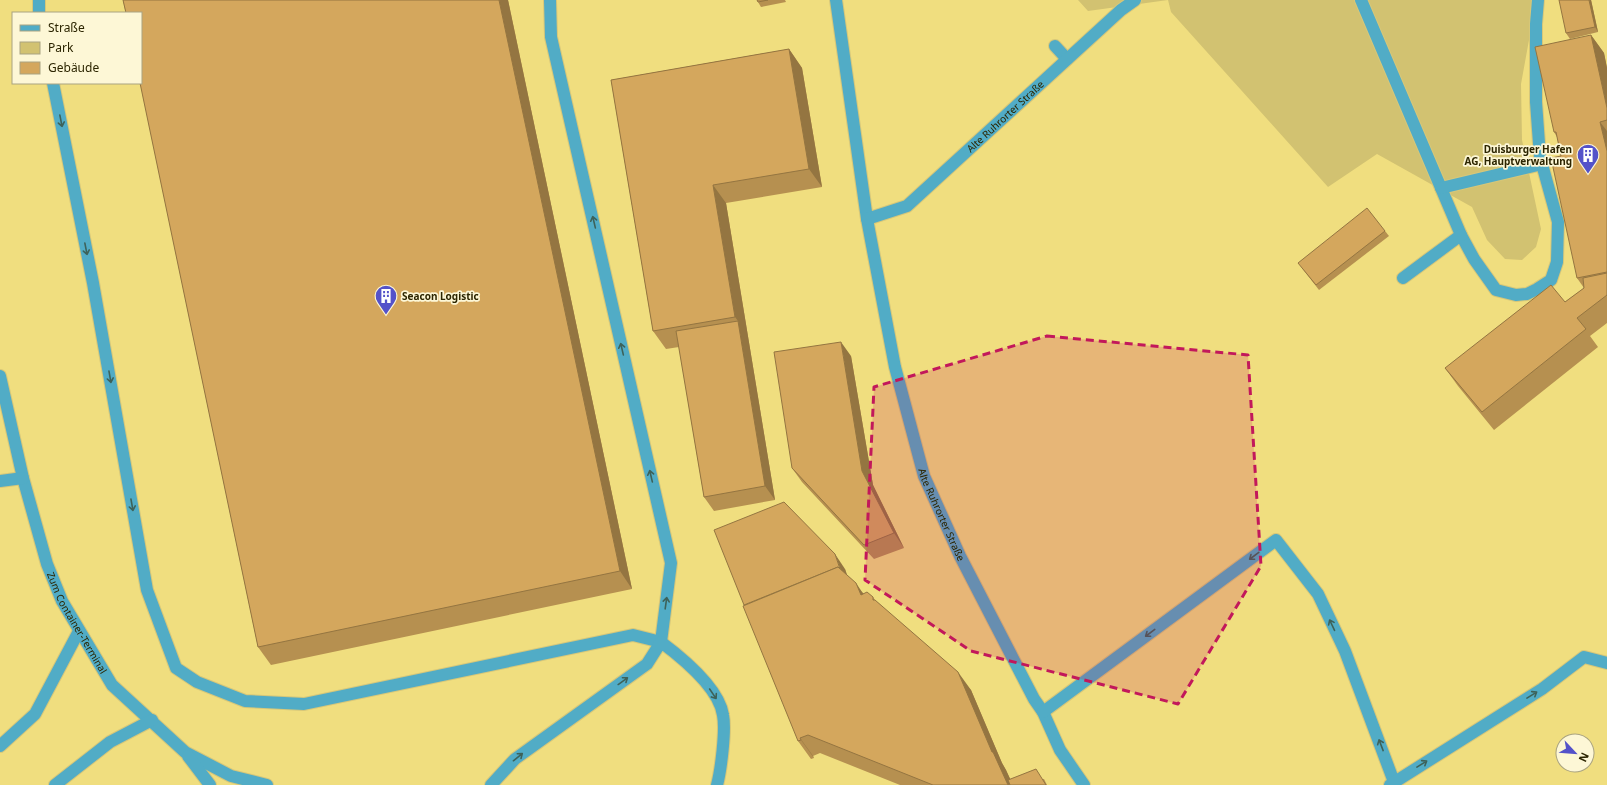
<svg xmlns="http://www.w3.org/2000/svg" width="1607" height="785" viewBox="0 0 1607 785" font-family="'Noto Sans',sans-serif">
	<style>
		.built { fill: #f0de7f; fill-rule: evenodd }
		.park { fill: #d2c271 }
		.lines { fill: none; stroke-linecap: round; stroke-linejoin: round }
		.minor-casing { stroke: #d6c77a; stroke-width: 14 }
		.minor { stroke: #51acc6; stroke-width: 12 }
		.wall { fill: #b69050 }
		.shaded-wall { fill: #947541 }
		.building { fill: #d4a75d; stroke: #947541 }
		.oneway { stroke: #3d625a }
		.marked { fill: #c2185b; fill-opacity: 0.2; stroke: #c2185b; stroke-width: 3; stroke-dasharray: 8 5; stroke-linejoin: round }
		.labels { text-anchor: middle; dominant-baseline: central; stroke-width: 3.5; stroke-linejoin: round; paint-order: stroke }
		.street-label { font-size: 10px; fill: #2c2501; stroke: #fdf7d6 }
		.poi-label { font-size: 10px; font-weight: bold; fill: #2c2501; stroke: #fdf7d6; text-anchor: end }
	</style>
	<rect width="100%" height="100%" fill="#fbea95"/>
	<!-- built -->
	<path class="built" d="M0,0H1607V785H0ZM13,13H141V83H13ZM1563,741H1587V765H1563Z"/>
	<!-- park -->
	<polygon class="park" points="1078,0 1531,0 1531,29 1521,84 1522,140 1541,229 1536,247 1522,260 1505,259 1487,240 1472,207 1377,154 1328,187 1171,12 1168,0 1088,11"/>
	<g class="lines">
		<!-- minor casing -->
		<g class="minor-casing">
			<g id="minor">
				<path id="s1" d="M836,0L867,219L895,367L924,476L960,556L1034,699L1043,712L1060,750L1084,785"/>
				<polyline points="1361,0 1461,235 1474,259 1496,290 1516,295 1527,294 1537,289 1551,280 1557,262 1558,222 1540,157 1536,102 1536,24 1538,0"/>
				<polyline points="39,13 39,0"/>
				<polyline points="1055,46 1067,59"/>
				<polyline points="53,83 93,283 147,590 176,668 197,682 245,701 304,704 633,635 661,642 671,563 551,37 550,0"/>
				<polyline points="1441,188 1542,164"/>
				<path id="s2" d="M867,219L907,206L1121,10L1135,0"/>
				<polyline points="1403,278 1461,235"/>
				<path id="s3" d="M0,376L23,478L47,564L62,601L112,685L185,752L231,776L267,785"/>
				<polyline points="0,481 23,478"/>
				<polyline points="1043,712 1276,540 1318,594 1345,651 1394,782"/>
				<polyline points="0,746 35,714 79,631"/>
				<polyline points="188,756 210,785"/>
				<polyline points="55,785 110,742 152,720"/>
				<path d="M491,785L515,759L647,664L661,642C681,657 719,688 723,715C726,730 721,770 717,785"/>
				<polyline points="1390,785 1542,689 1584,657 1607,663"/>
			</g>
		</g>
		<!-- minor -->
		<use href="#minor" class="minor"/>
	</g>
	<!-- wall -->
	<g class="wall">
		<polygon points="123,0 508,0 632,589 271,665 258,647"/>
		<polygon points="757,0 785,0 786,2 761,7 758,2"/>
		<polygon points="1591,0 1598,32 1570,39 1566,33"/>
		<polygon points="1591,35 1604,53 1607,68 1607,323 1590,336 1598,347 1494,430 1458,386 1445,368 1565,302 1584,288 1577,278 1561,156 1557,137 1554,132"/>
		<polygon points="789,49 802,68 822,187 726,203 775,500 714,511 704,497 679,347 666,349 653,331 611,80"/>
		<polygon points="1385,231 1389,236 1319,290 1302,268"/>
		<polygon points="851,356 873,485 904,548 874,559 802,482 792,468"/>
		<polygon points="845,569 847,576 863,593 873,597 875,600 971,690 1002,763 1006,770 1010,779 1044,779 1047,785 900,785 820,753 813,756 814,758 811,759 798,741"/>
	</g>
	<!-- shaded-wall -->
	<g class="shaded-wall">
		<polygon points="499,0 508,0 632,589 620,571"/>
		<polygon points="1589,0 1591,0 1598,32 1595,27"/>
		<polygon points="1591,35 1604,53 1607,68 1607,108"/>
		<polygon points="789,49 802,68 822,187 809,169"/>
		<polygon points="1600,122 1607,131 1607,151"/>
		<polygon points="713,185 726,203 775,500 765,486 738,321 735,317"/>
		<polygon points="841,342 851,356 873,485 904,548 894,533 862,471"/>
		<polygon points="835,554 845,569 851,586 841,571"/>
		<polygon points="856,583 868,601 861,595"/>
		<polygon points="958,672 971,690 1002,763 1006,770 1013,785 1008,785 992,752"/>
		<polygon points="800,738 813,756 814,758 801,740"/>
	</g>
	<!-- building -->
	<g class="building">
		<polygon points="123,0 499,0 620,571 258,647 140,83 141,83 141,13 126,13"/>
		<polygon points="757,0 768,0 758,2"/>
		<polygon points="1559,0 1589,0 1595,27 1566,33"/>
		<polygon points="1591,35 1607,108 1607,120 1600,122 1607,151 1607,272 1577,278 1551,158 1561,156 1556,132 1554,132 1535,47"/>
		<polygon points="789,49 809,169 713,185 735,317 653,331 611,80"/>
		<polygon points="1367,208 1385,231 1316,285 1298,263"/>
		<polygon points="1607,273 1607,295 1577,318 1586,329 1482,412 1445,368 1551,285 1565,302 1584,288 1583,278"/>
		<polygon points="738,321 765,486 704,497 676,331"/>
		<polygon points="841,342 862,471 894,533 864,545 792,468 774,352"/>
		<polygon points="784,502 835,554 840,569 838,567 744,605 714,530"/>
		<polygon points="838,567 856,583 861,595 867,592 873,597 873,600 875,600 958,672 992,752 993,752 1008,785 933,785 808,735 800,738 801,740 798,741 743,606"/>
		<polygon points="1036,769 1046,785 1010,785 1008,780"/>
	</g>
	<!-- one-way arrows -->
	<defs><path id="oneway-shaft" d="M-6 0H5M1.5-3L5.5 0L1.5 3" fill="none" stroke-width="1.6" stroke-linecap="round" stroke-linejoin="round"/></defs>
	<g class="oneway">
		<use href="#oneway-shaft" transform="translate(61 121) rotate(79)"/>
		<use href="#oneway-shaft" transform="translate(594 222) rotate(-103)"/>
		<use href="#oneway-shaft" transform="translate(86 249) rotate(79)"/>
		<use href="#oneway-shaft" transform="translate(622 349) rotate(-103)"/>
		<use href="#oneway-shaft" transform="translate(110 377) rotate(80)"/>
		<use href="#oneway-shaft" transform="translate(651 476) rotate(-103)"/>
		<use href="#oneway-shaft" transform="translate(132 505) rotate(80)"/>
		<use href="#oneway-shaft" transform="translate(1254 556) rotate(143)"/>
		<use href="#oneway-shaft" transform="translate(666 603) rotate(-82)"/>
		<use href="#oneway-shaft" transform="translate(1332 625) rotate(-115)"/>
		<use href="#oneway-shaft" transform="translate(1150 633) rotate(143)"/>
		<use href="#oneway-shaft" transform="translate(623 681) rotate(-36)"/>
		<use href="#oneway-shaft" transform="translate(713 694) rotate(56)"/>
		<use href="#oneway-shaft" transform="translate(1532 695) rotate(-32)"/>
		<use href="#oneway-shaft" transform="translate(1381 745) rotate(-111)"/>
		<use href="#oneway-shaft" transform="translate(518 757) rotate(-39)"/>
		<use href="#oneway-shaft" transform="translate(1422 764) rotate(-32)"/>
	</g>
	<!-- marked area -->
	<path class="marked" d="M1047,336L1248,355L1261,566L1178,704L971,651L865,580L874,387Z"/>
	<!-- icons -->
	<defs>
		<g id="building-pin" transform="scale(1.15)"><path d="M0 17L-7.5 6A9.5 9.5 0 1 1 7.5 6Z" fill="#5452c9" stroke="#fdf7d6"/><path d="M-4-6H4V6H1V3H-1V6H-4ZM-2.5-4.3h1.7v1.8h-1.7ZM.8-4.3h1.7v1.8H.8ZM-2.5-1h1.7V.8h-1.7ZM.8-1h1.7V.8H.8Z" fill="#fff"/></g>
	</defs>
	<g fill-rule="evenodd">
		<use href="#building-pin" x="1588" y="155"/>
		<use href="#building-pin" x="386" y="296"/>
	</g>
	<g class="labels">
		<!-- street labels -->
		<g class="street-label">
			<text stroke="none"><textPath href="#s2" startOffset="175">Alte Ruhrorter Straße</textPath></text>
			<text stroke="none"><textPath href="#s1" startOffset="527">Alte Ruhrorter Straße</textPath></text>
			<text stroke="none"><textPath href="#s3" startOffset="260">Zum Container-Terminal</textPath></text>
		</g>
		<!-- poi labels -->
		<g class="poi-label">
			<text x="1572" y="149">Duisburger Hafen<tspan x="1572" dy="12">AG, Hauptverwaltung</tspan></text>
			<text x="402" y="296" text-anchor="start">Seacon Logistic</text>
		</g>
	</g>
	<!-- legend -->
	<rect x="12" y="12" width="130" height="72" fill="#fdf7d6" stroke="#a9a381"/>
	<rect x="20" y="25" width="20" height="6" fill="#51acc6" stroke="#a9a381"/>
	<text x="48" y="32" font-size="12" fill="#2c2501">Straße</text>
	<rect x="20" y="42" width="20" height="12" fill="#d2c271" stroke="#a9a381"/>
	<text x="48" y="52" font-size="12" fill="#2c2501">Park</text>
	<rect x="20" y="62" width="20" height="12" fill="#d4a75d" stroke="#a9a381"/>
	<text x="48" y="72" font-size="12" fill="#2c2501">Gebäude</text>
	<!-- north arrow -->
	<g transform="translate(1575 753) rotate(116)"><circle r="19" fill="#fdf7d6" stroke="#a9a381"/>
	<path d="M0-3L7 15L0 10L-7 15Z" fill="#5452c9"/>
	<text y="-6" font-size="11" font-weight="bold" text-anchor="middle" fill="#2c2501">N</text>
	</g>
</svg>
